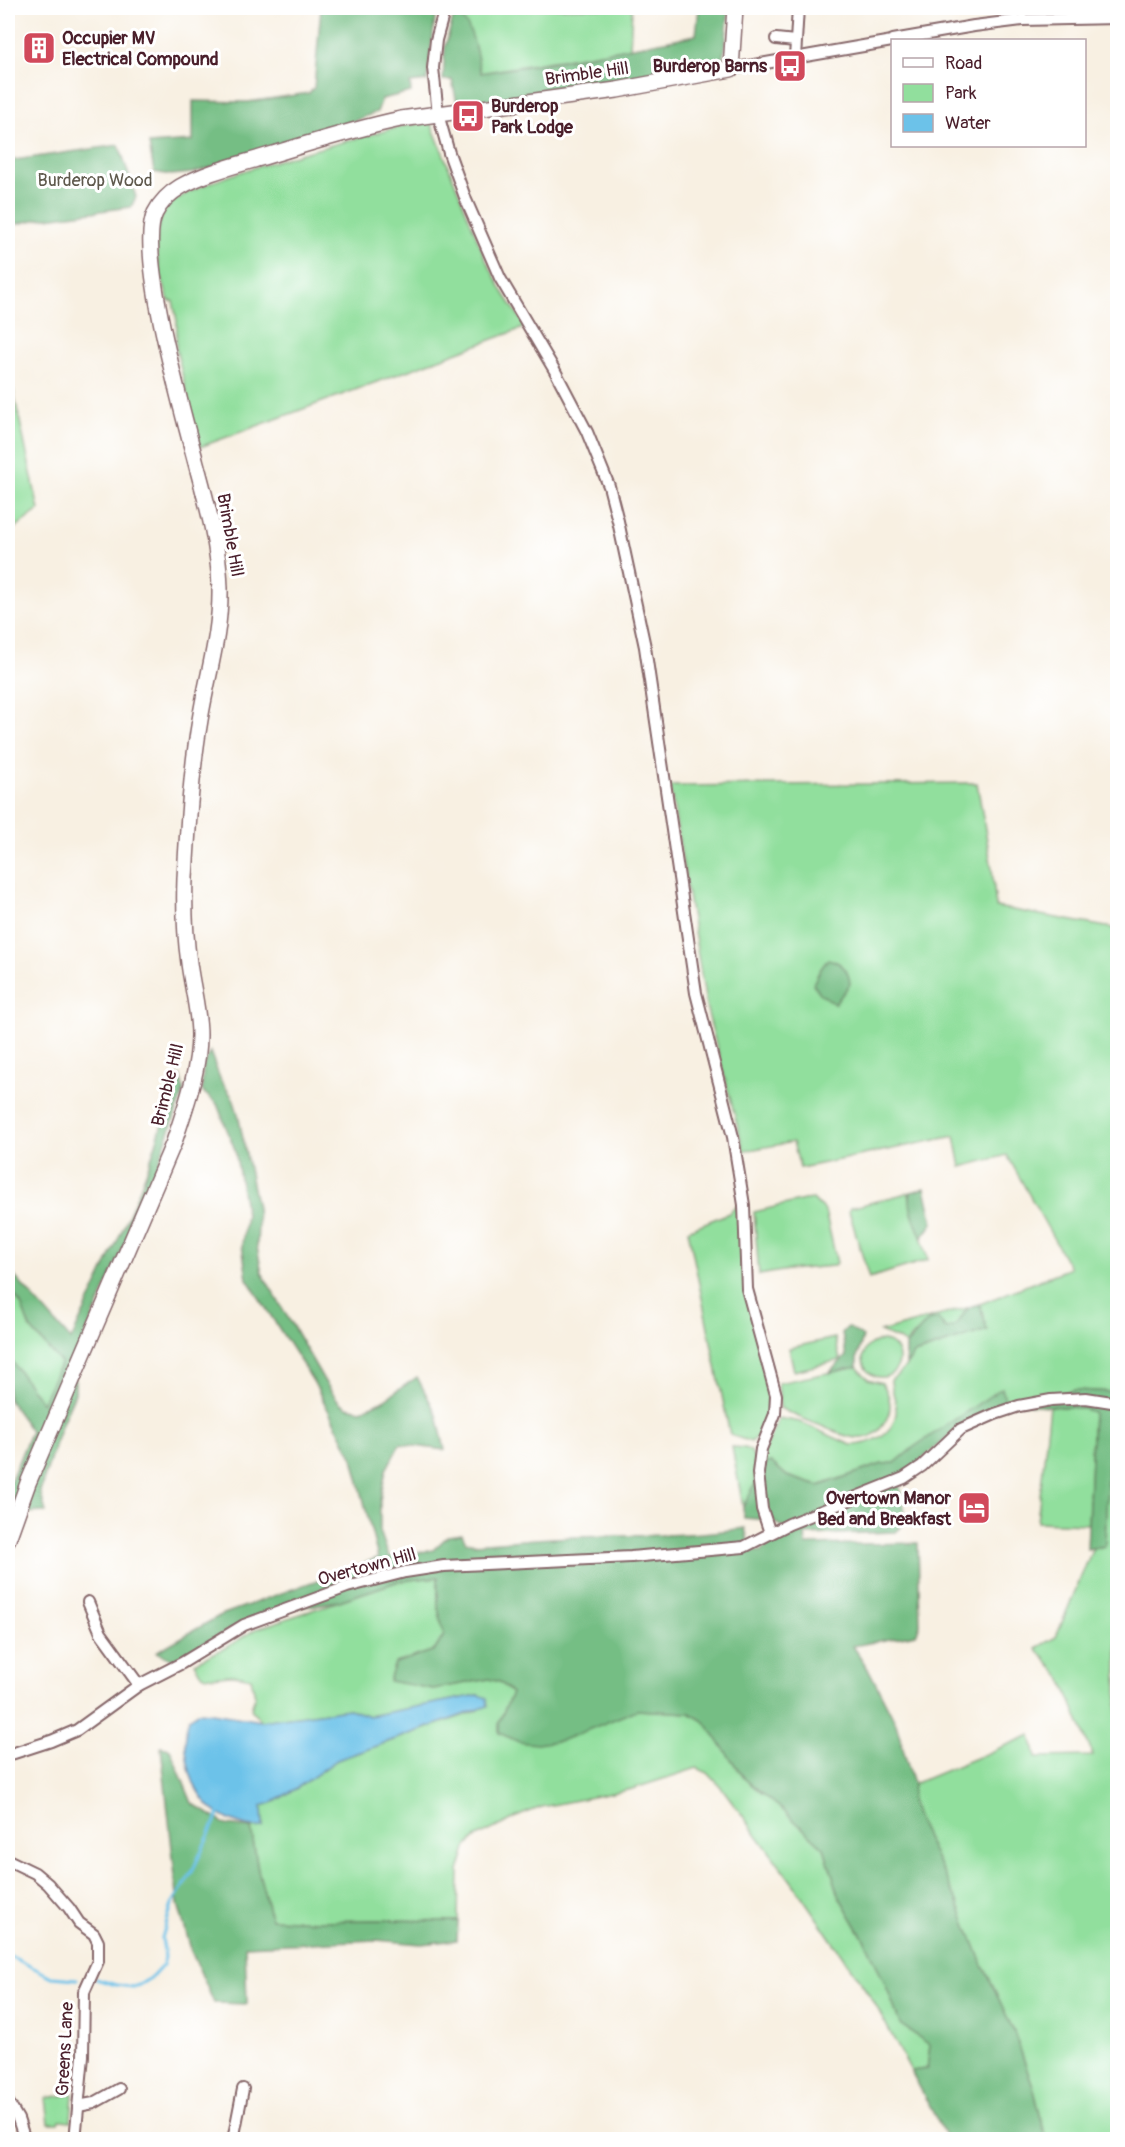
<svg xmlns="http://www.w3.org/2000/svg" width="1125" height="2147" viewBox="0 0 1125 2147" font-family="Pangolin,sans-serif">
	<style>
		.green { fill: #91df9d; stroke: #6e7f64; stroke-width: 1.5 }
		.forest { fill: #74be84; stroke: #5f6e58; stroke-width: 1.5 }
		.water { fill: #6cc2e9; stroke: #5b708a; stroke-width: 1.5 }
		.lines { fill: none; stroke-linecap: round; stroke-linejoin: round }
		.stream { stroke: #6cc2e9; stroke-width: 3 }
		.street-casing { stroke: #87686b; stroke-width: 14 }
		.secondary-casing { stroke: #87686b; stroke-width: 18 }
		.street { stroke: #fff; stroke-width: 10 }
		.secondary { stroke: #fff; stroke-width: 15 }
		.labels { text-anchor: middle; dominant-baseline: central; stroke-width: 6; stroke-linejoin: round; paint-order: stroke }
		.poi-label { font-size: 18px; font-weight: bold; fill: #4a1f2b; stroke: #fff; text-anchor: start }
		.street-label { font-size: 18px; fill: #4a1f2b; stroke: #fff }
		.park-label { font-size: 18px; fill: #5f594d; stroke: #fff }
	</style>
	<rect width="100%" height="100%" fill="#fff"/>
	<filter id="ink" filterUnits="userSpaceOnUse"><feTurbulence type="fractalNoise" baseFrequency=".0167" numOctaves="2"/><feDisplacementMap in="SourceGraphic" scale="12" xChannelSelector="R" yChannelSelector="G"/><feConvolveMatrix kernelMatrix="1 2 1 2 8 2 1 2 1" color-interpolation-filters="sRGB"/></filter>
	<filter id="wash" filterUnits="userSpaceOnUse"><feTurbulence type="fractalNoise" baseFrequency=".008" numOctaves="4" result="noise"/><feDisplacementMap in="SourceGraphic" scale="24" xChannelSelector="R" yChannelSelector="G"/><feGaussianBlur stdDeviation="1.35" result="paint"/><feColorMatrix in="noise" values="0 0 0 0 0 0 0 0 0 0 0 0 0 0 0 0 0 1.4 0 .05"/><feComposite in="paint" operator="in"/></filter>
	<g filter="url(#wash)">
		<rect width="100%" height="100%" fill="#f8f0e2"/>
		<!-- green -->
		<g class="green">
			<polygon points="455,8 632,8 630,48 480,73 459,14 455,11"/>
			<path d="M431,123L485,258L503,292L526,327L200,447L176,349L177,321L173,301H169C159,272 148,237 166,209C185,180 348,141 388,130L408,125Z"/>
			<polygon points="8,366 39,510 8,533"/>
			<path d="M977,783L992,869L996,907L1117,929V1390L1114,1392L1075,1390L1005,1403L1001,1389L914,1447L895,1463L882,1464L818,1486L787,1476L771,1462L761,1471L764,1450L779,1418L800,1422L851,1445C870,1445 893,1435 896,1414C898,1403 891,1391 891,1380L903,1370L914,1354L986,1330L980,1304L1070,1268L1007,1155L961,1167L955,1136L800,1168L793,1142L744,1151L707,1010L670,786Z"/>
			<path d="M911,1192L909,1195C914,1217 922,1238 928,1260L869,1278L849,1211L850,1208Z"/>
			<polygon points="813,1199 825,1211 837,1263 833,1266 788,1270 759,1275 754,1212 804,1200"/>
			<polygon points="740,1203 743,1250 771,1386 771,1413 761,1434 751,1442 730,1435 688,1230 729,1213"/>
			<polygon points="8,1287 21,1304 30,1328 61,1363 42,1404 8,1356"/>
			<polygon points="970,1307 956,1327 946,1329 937,1319 910,1338 906,1345 897,1339 880,1332"/>
			<polygon points="835,1338 840,1360 794,1371 789,1348"/>
			<circle cx="881" cy="1359" r="18"/>
			<path d="M857,1367L868,1379L882,1383C889,1393 893,1407 887,1418C871,1452 844,1435 819,1425C806,1420 792,1415 780,1408L778,1383Z"/>
			<polygon points="1050,1406 1081,1408 1093,1412 1088,1524 1037,1522"/>
			<polygon points="1109,1418 1117,1420 1117,2139 1046,2139 1033,2086 1014,2032 978,1954 956,1899 919,1823 911,1800 913,1784 1031,1735 1036,1757 1093,1756 1062,1679 1036,1648 1056,1637 1093,1548 1105,1546"/>
			<polygon points="732,1447 745,1448 751,1451 754,1460 756,1483 743,1507"/>
			<path d="M438,1577V1607L444,1635L435,1650L395,1663L390,1681L433,1689L489,1679L500,1682L512,1693L499,1722L637,1710L690,1713L705,1722L745,1779L785,1812L824,1848L840,1898L868,1946L889,1993L900,2024L930,2045L927,2069L911,2071L874,2002L792,1882L722,1788L708,1773L697,1768L632,1789L542,1807L521,1815L475,1838L466,1848L459,1871L458,1921L373,1920L321,1921L271,1919L258,1870L251,1828L263,1827L262,1806L274,1802L303,1784L337,1760L479,1710L478,1695L369,1716L349,1709L261,1721L251,1709L255,1696L251,1678C245,1677 238,1675 232,1675C214,1675 204,1683 194,1663L227,1647L256,1629L399,1581Z"/>
			<polygon points="73,2094 71,2121 60,2120 59,2123 49,2123 46,2098"/>
		</g>
		<!-- forest -->
		<g class="forest">
			<polygon points="321,8 423,8 436,11 427,81 410,83 411,92 382,99 377,112 324,133 192,173 171,175 154,172 149,144 193,141 193,101 248,102 309,93 314,88"/>
			<path d="M699,8H729L725,49L720,65L631,84L457,103L452,80H443L445,47L455,11C475,27 475,51 481,73L565,60L696,35Z"/>
			<polygon points="119,145 136,197 131,207 39,219 8,226 8,161"/>
			<path d="M828,959C842,962 849,970 850,984L835,1004L820,993L813,984L820,970Z"/>
			<path d="M210,1052L221,1081L233,1098L238,1114L257,1208L258,1225L257,1247L262,1273L325,1382L339,1402L347,1407L361,1410L382,1401L417,1377L437,1415L445,1450L400,1444L386,1470L380,1500V1531L389,1557L433,1550L448,1536L462,1534L466,1542L475,1544C508,1541 542,1538 576,1537C633,1535 688,1537 745,1528L748,1541L729,1553L762,1551L767,1545L788,1530L770,1520L744,1518L743,1507L766,1463L771,1462L787,1476L819,1486L882,1464L895,1463L914,1447L1002,1388L1006,1403L1075,1390L1113,1392L1117,1390V1420L1109,1418L1105,1546L1087,1549L1093,1412L1081,1408L1006,1403L999,1408L964,1422L916,1465L897,1476C900,1492 912,1521 896,1532L805,1535L806,1545L918,1543L920,1625L916,1634L853,1646L870,1672L896,1723L913,1784L911,1800L919,1823L956,1899L978,1954L1014,2032L1033,2086L1046,2139H947L911,2071L927,2069L930,2045L900,2024L889,1993L868,1946L840,1898L824,1848L785,1812L745,1779L705,1722L690,1713L637,1710L563,1740L537,1744L519,1742L499,1733V1722L512,1693L500,1682L489,1679L433,1689L389,1681L395,1663L435,1650L444,1635L438,1607V1577L399,1581L339,1601L260,1614L173,1660L156,1652L221,1615L378,1558L353,1458L313,1381L247,1279L242,1245L246,1214L235,1150L217,1104L202,1091L203,1067Z"/>
			<path d="M173,1076H180L184,1090L157,1167L75,1360V1393L62,1423L40,1491L46,1512L23,1513L8,1524V1487L31,1431L8,1399V1356L42,1403L61,1363L30,1328L21,1304L8,1287V1269L71,1340C110,1255 157,1169 173,1076Z"/>
			<path d="M925,1188L933,1223L922,1238C916,1224 907,1207 911,1192Z"/>
			<path d="M980,1304L987,1330L914,1354L906,1365V1345L929,1320L938,1319L946,1329C962,1328 959,1314 970,1307C973,1305 977,1305 980,1304Z"/>
			<polygon points="848,1327 863,1337 857,1357 857,1367 829,1373 846,1356 842,1333"/>
			<polygon points="161,1747 170,1749 192,1803 226,1825 251,1828 258,1870 271,1919 321,1921 373,1920 458,1921 457,1940 421,1944 376,1940 245,1946 247,2004 214,2003 192,1953 178,1904"/>
		</g>
		<!-- water -->
		<path class="water" d="M478,1695L487,1698L488,1706L337,1760L303,1784L274,1802L262,1806L263,1827C243,1829 214,1816 202,1798C188,1778 181,1742 189,1718L198,1712L212,1713L261,1721L349,1709L369,1716Z"/>
		<g class="lines">
			<!-- stream -->
			<g class="stream">
				<polyline points="8,1955 52,1977 77,1979"/>
				<polyline points="96,1979 116,1985 133,1987 139,1985 152,1977 163,1965 165,1957 162,1938 172,1904 191,1874 219,1813"/>
			</g>
		</g>
	</g>
	<g filter="url(#ink)">
		<g class="lines">
			<!-- street casing -->
			<g class="street-casing">
				<g id="street">
					<polyline points="445,8 436,40 433,68 438,114 449,153 466,200 500,278 555,371 587,432 609,486 618,521 645,647 696,993 733,1137 744,1205 747,1289 776,1395 775,1414 761,1449 758,1473 762,1509 770,1533"/>
					<polyline points="776,39 795,41"/>
					<polyline points="893,40 974,26 1022,20 1118,18"/>
					<polyline points="795,58 798,8"/>
					<polyline points="731,69 892,41"/>
					<polyline points="88,1602 101,1633 139,1685"/>
					<polyline points="8,1755 51,1741 77,1730 139,1685 182,1663 244,1625 347,1587 405,1572 444,1566 631,1557 744,1547 789,1524 904,1478 922,1466 961,1429 995,1414 1019,1406 1051,1400 1086,1398 1118,1403"/>
					<polyline points="8,1860 35,1873 48,1884 69,1908 79,1923 94,1934 98,1942 98,1961 84,1992 83,2056 75,2140"/>
					<polyline points="8,2102 18,2119 25,2140"/>
					<polyline points="78,2106 94,2103 119,2089"/>
					<polyline points="233,2140 243,2089"/>
				</g>
			</g>
			<!-- secondary casing -->
			<g class="secondary-casing">
				<path id="secondary" d="M8,1539L28,1483L174,1142C185,1108 199,1072 199,1035C199,1011 192,987 189,963C185,935 184,907 185,878C188,825 191,773 200,720C207,676 221,634 220,588C219,546 207,504 196,463C184,416 136,251 155,213C160,203 170,193 180,187C204,173 234,166 260,158C307,144 353,129 401,119L617,90L731,69L735,8"/>
			</g>
			<!-- street -->
			<use href="#street" class="street"/>
			<!-- secondary -->
			<use href="#secondary" class="secondary"/>
		</g>
	</g>
	<!-- icons -->
	<defs>
		<g id="building-square" transform="scale(1.725)"><rect x="-9" y="-9" width="18" height="18" rx="4" fill="#d1495b" stroke="#fff"/><path d="M-4-6H4V6H1V3H-1V6H-4ZM-2.5-4.3h1.7v1.8h-1.7ZM.8-4.3h1.7v1.8H.8ZM-2.5-1h1.7V.8h-1.7ZM.8-1h1.7V.8H.8Z" fill="#fff"/></g>
		<g id="bus-square" transform="scale(1.725)"><rect x="-9" y="-9" width="18" height="18" rx="4" fill="#d1495b" stroke="#fff"/><path d="M-5-6H5V4H4V6H2V4H-2V6H-4V4H-5ZM-3.5-4V0h7V-4ZM-3.5 1.2v1.5H-2V1.2ZM2 1.2v1.5H3.5V1.2Z" fill="#fff"/></g>
		<g id="hotel-square" transform="scale(1.725)"><rect x="-9" y="-9" width="18" height="18" rx="4" fill="#d1495b" stroke="#fff"/><path d="M-6-4.5h1.5V1H6V5H4.5V3h-9V5H-6ZM-4 0a1.8 1.8 0 1 1 3.6 0ZM.5 0V-2.5h3Q6-2.5 6 0Z" fill="#fff"/></g>
	</defs>
	<g fill-rule="evenodd">
		<use href="#building-square" x="39" y="48"/>
		<use href="#bus-square" x="790" y="66"/>
		<use href="#bus-square" x="468" y="116"/>
		<use href="#hotel-square" x="974" y="1508"/>
	</g>
	<g class="labels">
		<!-- poi labels -->
		<g class="poi-label">
			<text x="62" y="38">Occupier MV<tspan x="62" dy="21">Electrical Compound</tspan></text>
			<text x="767" y="66" text-anchor="end">Burderop Barns</text>
			<text x="491" y="106">Burderop<tspan x="491" dy="21">Park Lodge</tspan></text>
			<text x="951" y="1498" text-anchor="end">Overtown Manor<tspan x="951" dy="21">Bed and Breakfast</tspan></text>
		</g>
		<!-- street labels -->
		<g class="street-label">
			<text transform="translate(587 74) rotate(-8)">Brimble Hill</text>
			<text transform="translate(230 535) rotate(80)">Brimble Hill</text>
			<text transform="translate(168 1085) rotate(-76)">Brimble Hill</text>
			<text transform="translate(367 1567) rotate(-15)">Overtown Hill</text>
			<text transform="translate(65 2049) rotate(-87)">Greens Lane</text>
		</g>
		<!-- park labels -->
		<g class="park-label">
			<text x="95" y="180">Burderop Wood</text>
		</g>
	</g>
	<!-- margin -->
	<rect width="1125" height="2147" fill="none" stroke="#fff" stroke-width="30"/>
	<!-- legend -->
	<rect x="891" y="39" width="195" height="108" fill="#ffffff" stroke="#b7a5aa" stroke-width="1.5"/>
	<rect x="903" y="58" width="30" height="9" fill="#ffffff" stroke="#b7a5aa" stroke-width="1.5"/>
	<text x="945" y="69" font-size="18" fill="#4a1f2b">Road</text>
	<rect x="903" y="84" width="30" height="18" fill="#91df9d" stroke="#b7a5aa" stroke-width="1.5"/>
	<text x="945" y="99" font-size="18" fill="#4a1f2b">Park</text>
	<rect x="903" y="114" width="30" height="18" fill="#6cc2e9" stroke="#b7a5aa" stroke-width="1.5"/>
	<text x="945" y="129" font-size="18" fill="#4a1f2b">Water</text>
</svg>
